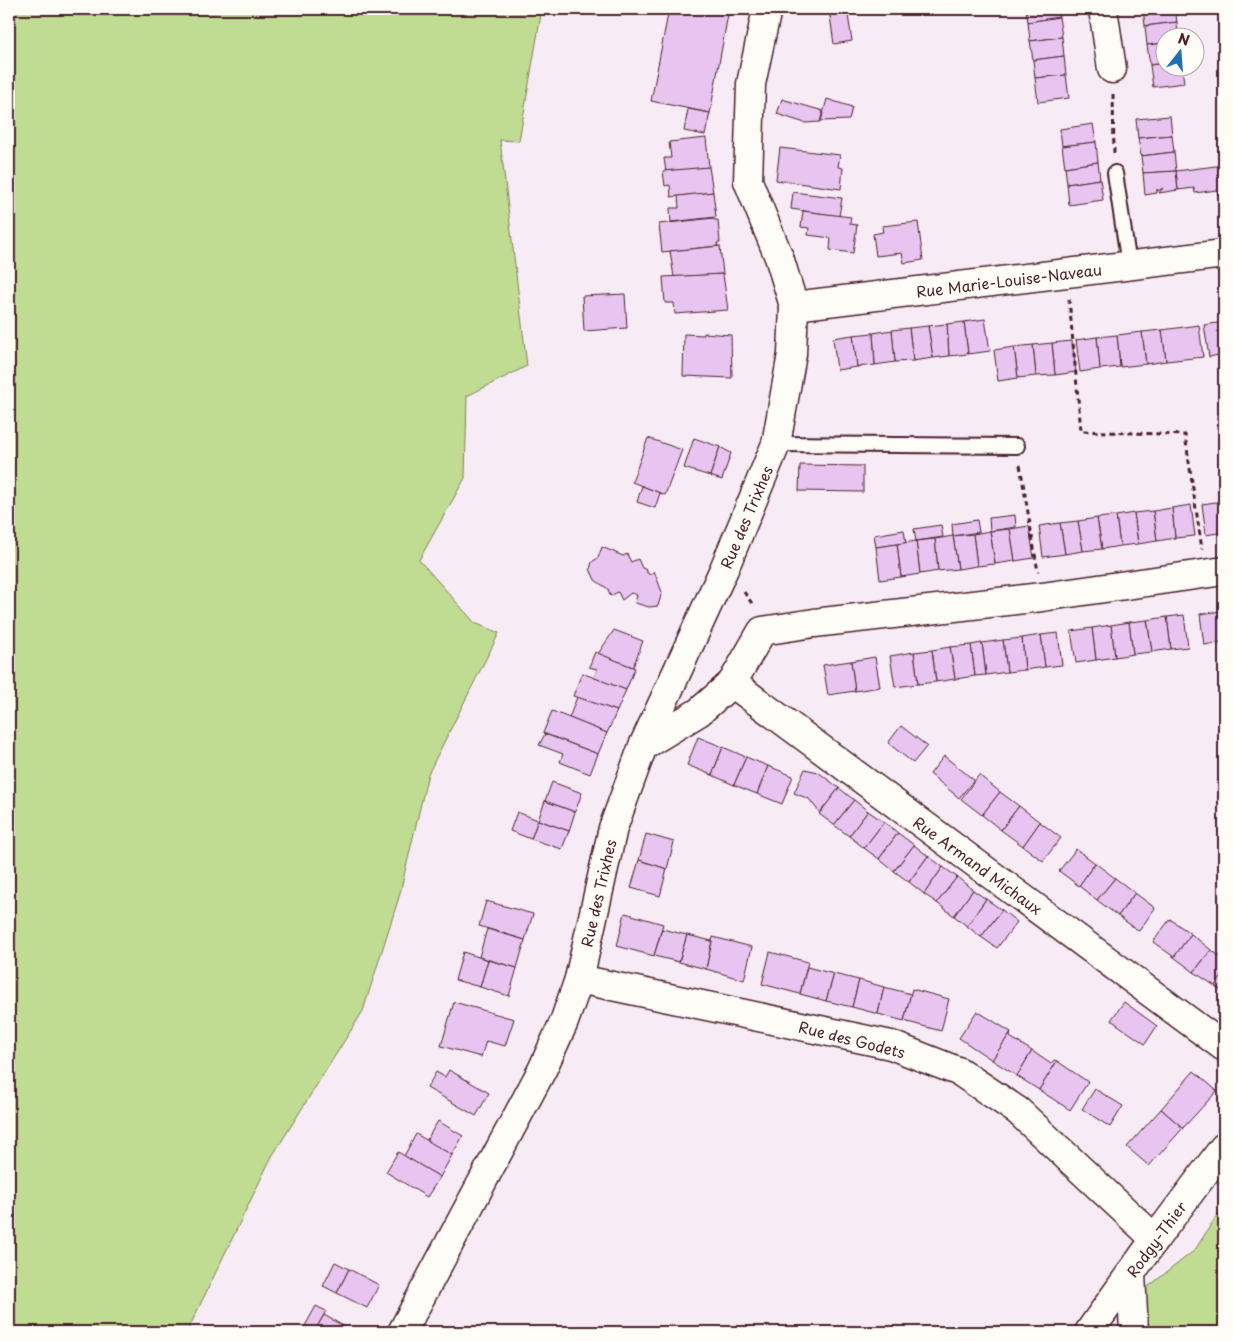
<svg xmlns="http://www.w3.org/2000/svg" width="1233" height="1341" viewBox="0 0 1233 1341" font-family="'Playpen Sans',sans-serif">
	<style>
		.green { fill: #c0db92; stroke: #857d5e }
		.building { fill: #e8c5f1; stroke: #4a1f2b }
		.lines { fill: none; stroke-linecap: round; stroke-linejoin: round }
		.service-casing { stroke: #4a1f2b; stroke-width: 18 }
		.minor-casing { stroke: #4a1f2b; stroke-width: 31 }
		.path { stroke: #4a1f2b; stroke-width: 3; stroke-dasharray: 5 4; stroke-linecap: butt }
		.service { stroke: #fdfcf7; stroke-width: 14 }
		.minor { stroke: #fdfcf7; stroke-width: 28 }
		.labels { text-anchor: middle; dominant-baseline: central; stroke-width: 4; stroke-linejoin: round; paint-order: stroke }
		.street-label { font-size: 15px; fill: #4a1f2b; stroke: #fdfcf7 }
	</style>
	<rect width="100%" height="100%" fill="#f7ecf5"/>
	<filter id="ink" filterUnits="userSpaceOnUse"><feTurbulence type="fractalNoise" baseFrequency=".02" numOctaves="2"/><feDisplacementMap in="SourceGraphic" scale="10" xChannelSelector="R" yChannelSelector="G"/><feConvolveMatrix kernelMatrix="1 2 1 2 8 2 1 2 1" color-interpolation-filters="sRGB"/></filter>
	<g filter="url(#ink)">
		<!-- green -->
		<g class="green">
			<polygon points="9,9 542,9 519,141 500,140 527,366 467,396 465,478 419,560 475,623 499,633 428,774 399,897 363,1011 271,1158 187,1332 9,1332"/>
			<polygon points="1224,1204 1224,1332 1136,1332 1140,1293 1195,1250"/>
		</g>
		<!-- building -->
		<g class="building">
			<polygon points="669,9 729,9 710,113 651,101"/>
			<polygon points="829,9 847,9 852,41 834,44"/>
			<polygon points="1026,9 1058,9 1059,17 1028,22"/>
			<polygon points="1143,9 1175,9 1177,22 1145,26"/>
			<polygon points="1059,17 1062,37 1030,41 1028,22"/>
			<polygon points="1177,22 1178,38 1166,38 1166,43 1147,45 1145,26"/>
			<polygon points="1062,37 1064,56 1033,60 1030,41"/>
			<polygon points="1166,43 1166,63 1150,65 1147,45"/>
			<polygon points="1064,56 1066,75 1035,78 1033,60"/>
			<polygon points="1166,63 1166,68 1182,68 1184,83 1153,87 1150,65"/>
			<polygon points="1066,75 1069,98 1038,102 1035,78"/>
			<polygon points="782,99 823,111 820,122 805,123 777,114"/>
			<polygon points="827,99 852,107 849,120 821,121"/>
			<polygon points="688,109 710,113 705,135 684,131"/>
			<polygon points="1170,116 1172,135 1138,138 1136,119"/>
			<polygon points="1093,124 1096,142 1062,146 1060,129"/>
			<polygon points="1172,135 1174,152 1141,156 1138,138"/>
			<polygon points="706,138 709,167 666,172 664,158 671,158 669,142"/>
			<polygon points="1096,142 1098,162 1065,167 1062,146"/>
			<polygon points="780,148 840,155 838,167 843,168 841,189 776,180"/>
			<polygon points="1174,152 1176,171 1143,173 1141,156"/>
			<polygon points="1098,162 1100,179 1067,184 1065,167"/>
			<polygon points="1224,165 1224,195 1218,195 1217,190 1195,193 1194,188 1178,190 1176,171"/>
			<polygon points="709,167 713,192 671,197 670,185 665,186 663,171"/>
			<polygon points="1176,171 1178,190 1159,193 1163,188 1158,191 1157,189 1157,193 1145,195 1143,173"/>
			<polygon points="1100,179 1103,200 1069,205 1067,184"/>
			<polygon points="713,192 716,217 671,222 670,208 679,208 678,196"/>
			<polygon points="793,192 842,198 839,216 791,209"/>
			<polygon points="803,211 851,217 850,224 857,225 853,253 830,250 831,238 808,235 809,228 801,227"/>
			<polygon points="714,218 714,220 718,220 720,243 717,243 718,246 662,252 659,224"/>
			<polygon points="918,222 923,260 904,263 902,253 876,256 873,234 883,232 882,226"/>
			<polygon points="720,246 723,274 674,277 670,251"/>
			<polygon points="723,274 728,310 675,314 674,303 665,303 663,277"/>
			<polygon points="625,294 627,328 584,331 582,296"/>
			<polygon points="985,319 990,351 968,354 964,322"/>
			<polygon points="964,322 968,354 949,356 947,324"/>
			<polygon points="1224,322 1224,354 1209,357 1204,325"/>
			<polygon points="947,324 949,356 933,358 928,326"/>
			<polygon points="1199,325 1203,357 1166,361 1162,330"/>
			<polygon points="928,326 933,358 913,361 909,328"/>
			<polygon points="909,328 913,361 895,362 892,330"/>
			<polygon points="892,330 895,362 875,365 873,333"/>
			<polygon points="1162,330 1166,361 1146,364 1142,332"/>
			<polygon points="1142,332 1146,364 1120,367 1117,335"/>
			<polygon points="704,333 731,335 732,378 683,376 684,334 704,335"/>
			<polygon points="873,333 875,365 857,367 853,335"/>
			<polygon points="853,335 857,367 837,370 833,338"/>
			<polygon points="1117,335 1120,367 1100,369 1097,337"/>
			<polygon points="1097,337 1100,369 1080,372 1076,340"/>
			<polygon points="1072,341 1076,372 1055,375 1052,343"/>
			<polygon points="1052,343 1055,375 1036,376 1033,345"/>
			<polygon points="1033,345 1036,376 1018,378 1014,347"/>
			<polygon points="1014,347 1018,378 998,381 994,350"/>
			<polygon points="648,438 682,450 665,495 632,482"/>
			<polygon points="694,438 720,447 710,476 684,468"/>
			<polygon points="720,447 731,453 722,480 710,476"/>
			<polygon points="800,465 863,466 863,492 799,491"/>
			<polygon points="642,486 660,493 655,508 637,502"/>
			<polygon points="1223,501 1224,532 1206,535 1202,504"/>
			<polygon points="1191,505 1195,536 1175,538 1172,508"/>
			<polygon points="1172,508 1175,538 1157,541 1153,511"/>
			<polygon points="1153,511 1157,541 1138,544 1134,513"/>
			<polygon points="1134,513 1138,544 1120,546 1116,516"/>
			<polygon points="1015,515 1016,527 990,531 989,518"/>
			<polygon points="1116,516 1120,546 1102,549 1097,518"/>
			<polygon points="1097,518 1102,549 1083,551 1078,521"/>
			<polygon points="977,520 979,532 953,536 952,524"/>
			<polygon points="1078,521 1083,551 1065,554 1060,523"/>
			<polygon points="1060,523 1065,554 1043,557 1039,526"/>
			<polygon points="941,525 943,537 916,541 914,529"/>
			<polygon points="1029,526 1034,558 1015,561 1010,529"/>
			<polygon points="1010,529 1015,561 995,564 990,531"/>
			<polygon points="904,530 906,543 876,547 874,535"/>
			<polygon points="990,531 995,564 977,566 973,534"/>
			<polygon points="973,534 977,566 958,569 953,536"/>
			<polygon points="953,536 958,569 938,571 935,539"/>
			<polygon points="935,539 938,571 920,574 916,541"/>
			<polygon points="916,541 920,574 901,577 897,544"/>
			<polygon points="897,544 901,577 880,580 876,547"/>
			<polygon points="602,547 623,556 627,554 631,562 638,559 642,568 647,570 647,573 651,575 654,571 662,592 658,606 649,607 635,603 637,595 631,593 622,600 618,592 610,596 608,589 595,580 590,569 592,562 598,558"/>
			<polygon points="1221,611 1224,642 1204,645 1200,614"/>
			<polygon points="1184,615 1188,647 1171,649 1167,617"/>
			<polygon points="1167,617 1171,649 1152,652 1147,620"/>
			<polygon points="1147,620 1152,652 1133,654 1129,622"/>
			<polygon points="1129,622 1133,654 1115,657 1111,625"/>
			<polygon points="1111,625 1115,657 1096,660 1092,628"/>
			<polygon points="1092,628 1096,660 1076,663 1071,631"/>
			<polygon points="614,630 643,641 633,667 598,654"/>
			<polygon points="1058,633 1062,665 1045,667 1041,635"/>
			<polygon points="1041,635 1045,667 1025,670 1022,638"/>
			<polygon points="1022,638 1025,670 1007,672 1003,640"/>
			<polygon points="1003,640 1007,672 986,675 982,643"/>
			<polygon points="982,643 986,675 975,676 971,645"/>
			<polygon points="971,645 975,676 955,679 950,647"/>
			<polygon points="950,647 955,679 936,682 932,650"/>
			<polygon points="932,650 936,682 918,684 914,652"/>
			<polygon points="595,652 635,668 626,690 594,678 597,669 589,667"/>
			<polygon points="914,652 918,684 895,687 890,656"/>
			<polygon points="875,657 880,687 855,691 851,661"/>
			<polygon points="851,661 855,691 828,695 823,665"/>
			<polygon points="582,673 626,690 617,711 573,696"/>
			<polygon points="577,697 617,711 607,733 569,718"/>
			<polygon points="552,711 607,733 598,754 543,733"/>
			<polygon points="901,726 927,746 913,763 888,743"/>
			<polygon points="545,734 598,754 590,774 560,762 563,754 539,745"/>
			<polygon points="698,737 723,747 712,775 687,765"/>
			<polygon points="723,747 746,757 734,785 712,775"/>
			<polygon points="944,756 974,780 959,798 930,774"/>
			<polygon points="746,757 768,766 757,794 734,785"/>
			<polygon points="768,766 793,776 782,804 757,794"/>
			<polygon points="805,769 818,772 839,788 820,813 809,799 794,793"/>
			<polygon points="979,775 1000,792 982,815 961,799"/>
			<polygon points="552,782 582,793 575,812 545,801"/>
			<polygon points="839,788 854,800 834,825 819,814"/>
			<polygon points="1000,792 1019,806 1001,830 982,815"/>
			<polygon points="854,800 868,811 849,836 834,825"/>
			<polygon points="545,801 575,812 569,831 538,820"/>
			<polygon points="1019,806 1040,822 1023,846 1001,830"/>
			<polygon points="868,811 884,822 864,848 849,836"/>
			<polygon points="517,812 538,820 531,839 510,831"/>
			<polygon points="538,820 569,831 562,849 531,839"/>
			<polygon points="884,822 898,833 879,859 864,848"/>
			<polygon points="1040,822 1061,838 1043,861 1023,846"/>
			<polygon points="898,833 914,845 894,871 879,859"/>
			<polygon points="646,834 674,842 667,869 639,860"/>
			<polygon points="914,845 928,856 909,882 894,871"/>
			<polygon points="1076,849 1095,863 1079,886 1059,871"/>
			<polygon points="928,856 943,867 924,894 909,882"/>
			<polygon points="639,860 667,869 660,896 631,888"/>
			<polygon points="1095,863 1115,878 1097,900 1079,886"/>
			<polygon points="943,867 957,877 937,903 924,894"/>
			<polygon points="957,877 973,890 954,916 937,903"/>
			<polygon points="1115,878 1135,893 1118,916 1097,900"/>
			<polygon points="973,890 986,899 967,926 954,916"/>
			<polygon points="1135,893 1155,908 1139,931 1118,916"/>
			<polygon points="986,899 1002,910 981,937 967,926"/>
			<polygon points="486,901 533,914 525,940 479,926"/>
			<polygon points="1002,910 1017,922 997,948 981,937"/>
			<polygon points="625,913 663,924 654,956 617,946"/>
			<polygon points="1170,919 1191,934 1174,957 1153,942"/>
			<polygon points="487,929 525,940 517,968 479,957"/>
			<polygon points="662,929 687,935 679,962 654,956"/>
			<polygon points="1191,934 1211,950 1194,972 1174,957"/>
			<polygon points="687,935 712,941 706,969 679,962"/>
			<polygon points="713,937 752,947 744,980 706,969"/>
			<polygon points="1211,950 1224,959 1224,974 1215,986 1194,972"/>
			<polygon points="463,952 488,960 480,987 455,980"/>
			<polygon points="770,952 808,962 800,994 762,984"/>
			<polygon points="488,960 517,968 509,996 480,987"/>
			<polygon points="807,967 834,974 826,1001 800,994"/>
			<polygon points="834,974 859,980 852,1007 826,1001"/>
			<polygon points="1224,974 1224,993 1215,986"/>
			<polygon points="859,980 884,987 878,1014 852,1007"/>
			<polygon points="884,987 911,994 904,1021 878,1014"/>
			<polygon points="912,989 949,999 941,1031 904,1021"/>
			<polygon points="454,1002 514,1019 505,1046 486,1041 481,1057 441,1046"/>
			<polygon points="1124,1002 1157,1026 1145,1044 1111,1020"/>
			<polygon points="977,1011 1011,1032 992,1060 959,1038"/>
			<polygon points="1011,1032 1010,1037 1032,1051 1017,1076 992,1060"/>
			<polygon points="1032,1051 1051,1064 1054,1060 1057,1061 1039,1090 1017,1076"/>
			<polygon points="1057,1061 1088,1082 1070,1110 1039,1090"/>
			<polygon points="449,1070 489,1093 476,1116 427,1088 436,1072 445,1077"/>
			<polygon points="1194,1071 1217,1091 1183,1128 1161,1109"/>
			<polygon points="1095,1089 1123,1106 1110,1127 1082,1109"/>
			<polygon points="1161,1109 1183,1128 1149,1166 1127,1147"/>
			<polygon points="438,1121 463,1136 452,1155 426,1141"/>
			<polygon points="416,1134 452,1155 440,1177 404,1156"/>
			<polygon points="398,1152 440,1177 427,1197 386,1172"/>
			<polygon points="335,1262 349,1269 337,1293 323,1286"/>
			<polygon points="349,1269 379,1285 367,1308 337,1293"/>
			<polygon points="316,1306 326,1311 315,1331 305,1326"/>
			<polygon points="324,1315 354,1332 314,1332"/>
		</g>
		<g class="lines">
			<!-- service casing -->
			<g class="service-casing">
				<g id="service">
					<polyline points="1115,173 1129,265"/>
					<polyline points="776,444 1017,446"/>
				</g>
			</g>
			<!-- minor casing -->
			<g class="minor-casing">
				<g id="minor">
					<polyline points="1103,9 1112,69"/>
					<polyline points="794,306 1224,254"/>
					<polyline points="1224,571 1042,597 814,623 762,631 732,683 1224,1047"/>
					<polyline points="643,746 699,712 732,683"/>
					<polyline points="579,979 891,1045 960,1072 1018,1111 1155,1239"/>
					<polyline points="1131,1274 1134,1332"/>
					<polyline points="402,1332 542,1070 564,1022 579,979 613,828 643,746 724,569 776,444 792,354 794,306 779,257 748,181 751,84 767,9"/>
					<polyline points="1089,1332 1155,1239 1224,1147"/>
				</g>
			</g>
			<!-- path -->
			<g class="path">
				<polyline points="1113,94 1114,153"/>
				<polyline points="1069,299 1081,431 1185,435 1202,549"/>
				<polyline points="1020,465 1038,572"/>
				<polyline points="744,592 753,605"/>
			</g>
			<!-- service -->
			<use href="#service" class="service"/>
			<!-- minor -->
			<use href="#minor" class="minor"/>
		</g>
	</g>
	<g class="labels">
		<!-- street labels -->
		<g class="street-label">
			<text transform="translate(1009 280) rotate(-7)">Rue Marie-Louise-Naveau</text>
			<text transform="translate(746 517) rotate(-67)">Rue des Trixhes</text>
			<text transform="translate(978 865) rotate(36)">Rue Armand Michaux</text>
			<text transform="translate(598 893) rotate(-77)">Rue des Trixhes</text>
			<text transform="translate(852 1039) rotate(14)">Rue des Godets</text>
			<text transform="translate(1156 1239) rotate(-54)">Rodgy-Thier</text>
		</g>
	</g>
	<!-- margin -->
	<rect width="1233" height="1341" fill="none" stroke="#fdfcf7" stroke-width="30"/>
	<rect x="15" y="15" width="1203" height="1311" fill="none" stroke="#4a1f2b" stroke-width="2" filter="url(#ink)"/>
	<!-- north arrow -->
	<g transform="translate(1180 52) rotate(17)"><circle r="24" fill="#fdfcf7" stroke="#b5a4a5"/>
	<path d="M0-4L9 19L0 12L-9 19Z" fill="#1f6fb2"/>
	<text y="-8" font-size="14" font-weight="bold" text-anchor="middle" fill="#4a1f2b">N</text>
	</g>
</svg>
